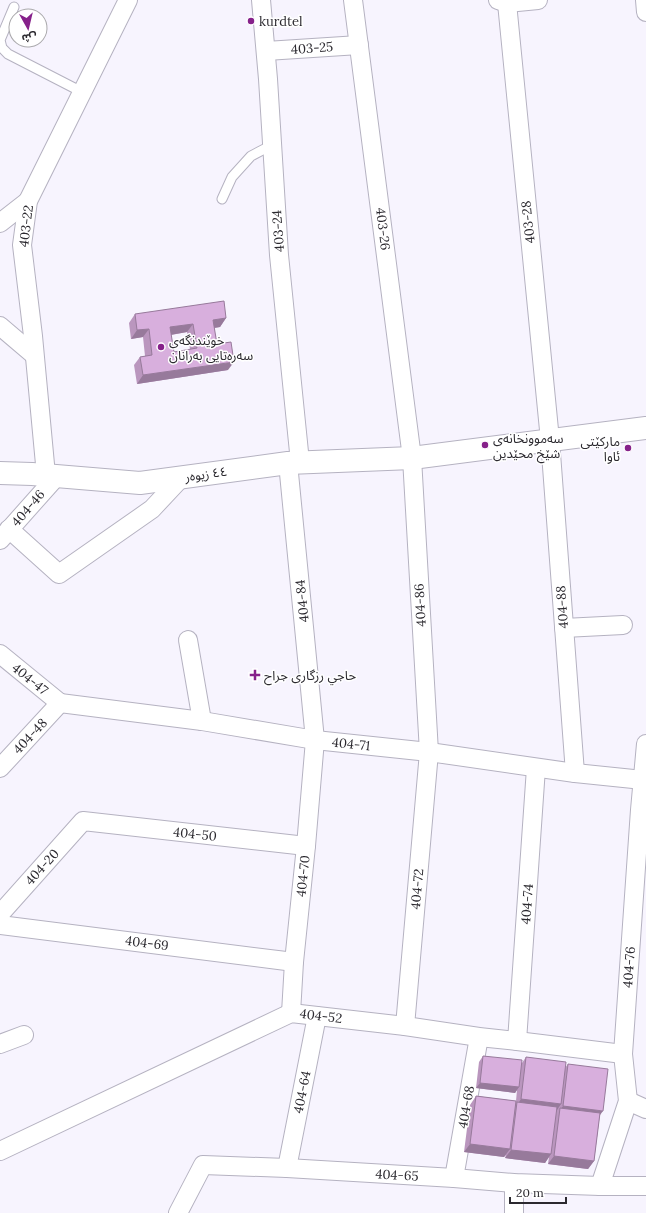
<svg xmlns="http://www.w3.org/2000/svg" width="646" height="1213" viewBox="0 0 646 1213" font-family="Lora,'Noto Sans Arabic',serif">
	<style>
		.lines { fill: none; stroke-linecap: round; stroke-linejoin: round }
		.lane-casing { stroke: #b5b2c1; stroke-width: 11 }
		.street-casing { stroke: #b5b2c1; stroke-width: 20 }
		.secondary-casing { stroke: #b5b2c1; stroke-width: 24 }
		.lane { stroke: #fff; stroke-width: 9 }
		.street { stroke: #fff; stroke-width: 18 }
		.secondary { stroke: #fff; stroke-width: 22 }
		.wall { fill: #ba96be; fill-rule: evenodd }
		.shaded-wall { fill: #977a9b }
		.building { fill: #d8afdd; stroke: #977a9b; fill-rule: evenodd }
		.poi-dot { fill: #86218a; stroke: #fff; stroke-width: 1.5 }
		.labels { text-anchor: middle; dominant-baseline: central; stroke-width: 3; stroke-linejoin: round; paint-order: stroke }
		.poi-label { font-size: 13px; fill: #2b292f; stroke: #fff; text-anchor: start }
		.street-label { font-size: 13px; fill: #2b292f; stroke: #fff }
	</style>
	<rect width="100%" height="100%" fill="#f7f4fe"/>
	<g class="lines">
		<!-- lane casing -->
		<g class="lane-casing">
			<g id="lane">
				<polyline points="14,7 0,40 2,48 8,54 82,92"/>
				<polyline points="222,199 232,177 251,156 272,145"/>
			</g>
		</g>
		<!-- street casing -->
		<g class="street-casing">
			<g id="street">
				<polyline points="261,0 268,79 279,255 300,462"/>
				<polyline points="353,0 412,458 429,752 405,1026"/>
				<polyline points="498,0 507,3 538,0"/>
				<polyline points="645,0 646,12"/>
				<polyline points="507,3 550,440 575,773"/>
				<polyline points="266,51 359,45"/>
				<polyline points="0,223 28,201"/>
				<polyline points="0,326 34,355"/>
				<polyline points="288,463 315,740 306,846 294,962 291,1013"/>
				<polyline points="46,475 33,336 22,245 28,201 128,0"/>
				<polyline points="9,529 59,574 152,509 181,478"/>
				<polyline points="0,540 57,476"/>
				<polyline points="564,628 623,625"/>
				<polyline points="188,640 202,721"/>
				<polyline points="0,654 60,703"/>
				<polyline points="60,703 202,721 315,740 429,752 575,773 643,780"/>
				<polyline points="0,768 60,703"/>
				<polyline points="0,914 83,821 306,846"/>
				<polyline points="0,925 294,962"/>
				<polyline points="517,1041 536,768"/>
				<polyline points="0,1044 24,1035"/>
				<polyline points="628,1101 646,1109"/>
				<polyline points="0,1151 291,1013 405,1026 479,1037 517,1041 623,1054"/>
				<polyline points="287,1168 317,1016"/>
				<polyline points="454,1178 479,1037"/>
				<polyline points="600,1186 628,1101 623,1054 640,810 646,744"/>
				<polyline points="178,1213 203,1165 287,1168 454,1178 514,1183 600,1186 646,1186"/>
				<polyline points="514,1213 514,1183"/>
			</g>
		</g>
		<!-- secondary casing -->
		<g class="secondary-casing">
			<polyline id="secondary" points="0,473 32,474 140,483 288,463 412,458 646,428"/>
		</g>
		<!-- lane -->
		<use href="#lane" class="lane"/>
		<!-- street -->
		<use href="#street" class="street"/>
		<!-- secondary -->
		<use href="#secondary" class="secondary"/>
	</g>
	<!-- wall -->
	<g class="wall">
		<path d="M135,314L226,318L220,327L214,328L217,344L228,370L137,384L134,365L140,357L145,356L143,337L131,339L129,323ZM187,332L190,349L174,352L171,335Z"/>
		<polygon points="483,1056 522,1063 526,1057 565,1068 568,1064 600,1114 594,1161 588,1169 548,1164 549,1157 545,1163 505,1158 506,1155 504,1157 464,1152 470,1105 476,1096 516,1101 517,1090 515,1093 476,1088 479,1062"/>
	</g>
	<!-- shaded-wall -->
	<g class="shaded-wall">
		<polygon points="226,318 220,327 207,329 213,320"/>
		<polygon points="193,324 187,332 164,336 170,327"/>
		<polygon points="149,329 143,337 131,339 137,330"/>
		<polygon points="234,362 228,370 137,384 143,375"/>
		<polygon points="480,1083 519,1087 515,1093 476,1088"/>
		<polygon points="521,1099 561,1104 555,1113 517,1105"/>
		<polygon points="563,1106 603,1111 597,1119 560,1110"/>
		<polygon points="470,1144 510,1149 504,1157 464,1152"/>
		<polygon points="511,1150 551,1154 545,1163 505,1158"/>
		<polygon points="554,1156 594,1161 588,1169 548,1164"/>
	</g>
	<!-- building -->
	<g class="building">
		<path d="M224,301L226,318L213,320L217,344L231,342L234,362L143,375L140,357L152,355L149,329L137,330L135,314ZM193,324L197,348L174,352L170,327Z"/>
		<polygon points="483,1056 522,1060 519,1087 480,1083"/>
		<polygon points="526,1057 566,1062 561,1104 521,1099"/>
		<polygon points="568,1064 608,1069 603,1111 563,1106"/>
		<polygon points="476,1096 516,1101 510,1149 470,1144"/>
		<polygon points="517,1102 557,1107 551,1154 511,1150"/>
		<polygon points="560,1108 600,1113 594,1161 554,1156"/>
	</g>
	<!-- markers -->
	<g class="poi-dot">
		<circle cx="251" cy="21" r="4"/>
		<circle cx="161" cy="347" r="4"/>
		<circle cx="485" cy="445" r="4"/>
		<circle cx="628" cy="448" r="4"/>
		<path d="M253 669h4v4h4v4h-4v4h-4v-4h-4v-4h4z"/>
	</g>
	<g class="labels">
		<!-- poi labels -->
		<g class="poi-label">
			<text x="259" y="21">kurdtel</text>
			<text x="169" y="340">خوێندنگەی<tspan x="169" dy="15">سەرەتایی بەرانان</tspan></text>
			<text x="493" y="438">سەموونخانەی<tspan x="493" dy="15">شێخ محێدین</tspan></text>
			<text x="620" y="441" text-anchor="end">مارکێتی<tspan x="620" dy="15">ئاوا</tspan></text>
			<text x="264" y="675">حاجي رزگارى جراح</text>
		</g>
		<!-- street labels -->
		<g class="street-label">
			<text transform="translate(312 48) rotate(-4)">403-25</text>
			<text transform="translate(528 222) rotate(-96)">403-28</text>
			<text transform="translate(26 226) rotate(-83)">403-22</text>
			<text transform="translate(383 229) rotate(83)">403-26</text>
			<text transform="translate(278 231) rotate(-94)">403-24</text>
			<text transform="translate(206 474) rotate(-8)">٤٤ زیوەر</text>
			<text transform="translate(28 508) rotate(-49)">404-46</text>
			<text transform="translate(302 601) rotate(-96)">404-84</text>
			<text transform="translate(420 605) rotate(-93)">404-86</text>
			<text transform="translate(562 607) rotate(-94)">404-88</text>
			<text transform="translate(30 679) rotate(39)">404-47</text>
			<text transform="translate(30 736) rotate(-47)">404-48</text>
			<text transform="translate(351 744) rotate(6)">404-71</text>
			<text transform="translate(195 834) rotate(6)">404-50</text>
			<text transform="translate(42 867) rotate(-48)">404-20</text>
			<text transform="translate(303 876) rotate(-84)">404-70</text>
			<text transform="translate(417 889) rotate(-85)">404-72</text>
			<text transform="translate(527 904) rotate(-86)">404-74</text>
			<text transform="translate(147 943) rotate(7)">404-69</text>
			<text transform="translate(629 967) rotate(-86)">404-76</text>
			<text transform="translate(321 1016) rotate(7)">404-52</text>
			<text transform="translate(302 1092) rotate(-79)">404-64</text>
			<text transform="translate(466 1107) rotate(-80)">404-68</text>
			<text transform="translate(397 1175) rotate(3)">404-65</text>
		</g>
	</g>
	<!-- north arrow -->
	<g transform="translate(28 28) rotate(172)"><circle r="19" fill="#ffffff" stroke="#aaa9ac"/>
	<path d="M0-3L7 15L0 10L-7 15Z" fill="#86218a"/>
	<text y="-6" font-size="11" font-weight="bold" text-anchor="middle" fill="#2b292f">ش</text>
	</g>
	<!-- scale -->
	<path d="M510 1197v6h56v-6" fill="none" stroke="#2b292f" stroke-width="2"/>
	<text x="516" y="1197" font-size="12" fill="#2b292f" stroke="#ffffff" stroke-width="3" paint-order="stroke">20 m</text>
</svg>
